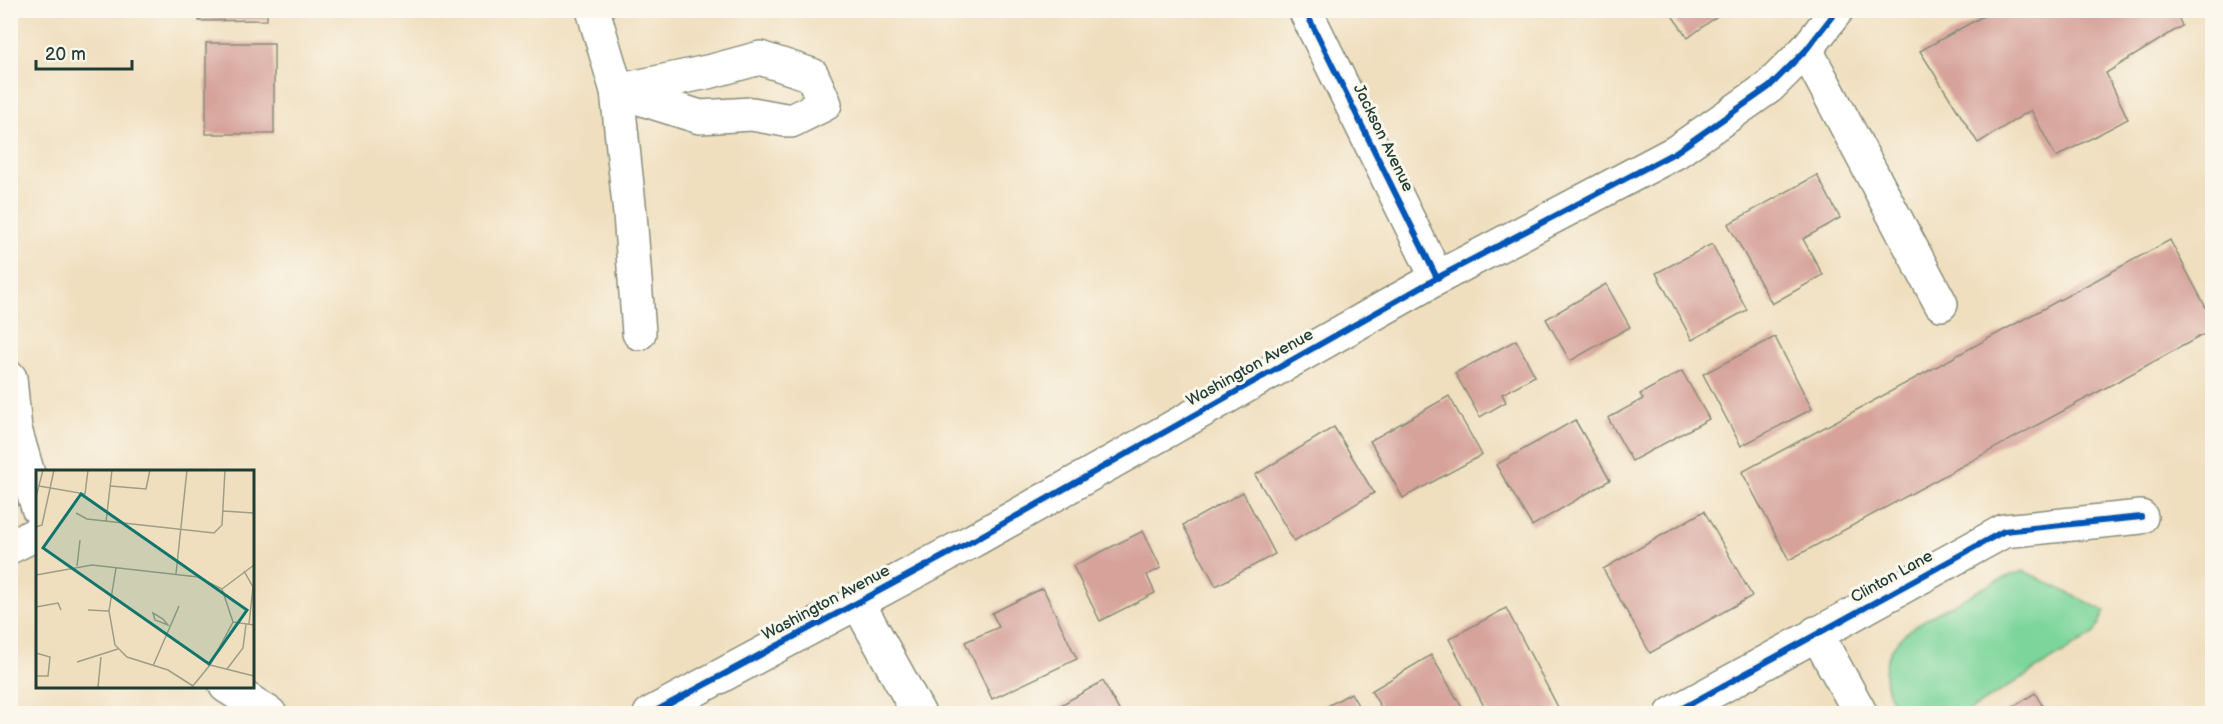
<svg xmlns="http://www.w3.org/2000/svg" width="2223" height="724" viewBox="0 0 2223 724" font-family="'Balsamiq Sans',sans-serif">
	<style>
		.green { fill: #7cd59a; stroke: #4e8967; stroke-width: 1.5 }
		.building { fill: #d6a29a }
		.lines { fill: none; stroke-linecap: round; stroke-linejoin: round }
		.minor-casing { stroke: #888e7a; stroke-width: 36 }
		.minor { stroke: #fff; stroke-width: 33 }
		.cycleway-casing { stroke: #fbf7ec; stroke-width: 10 }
		.cycleway { stroke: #0057b8; stroke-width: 6 }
		.labels { text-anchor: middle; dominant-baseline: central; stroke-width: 6; stroke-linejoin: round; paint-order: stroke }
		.street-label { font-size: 16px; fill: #1f3d34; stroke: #fbf7ec }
		.inset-road { fill: none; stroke: #9c9e87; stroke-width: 1.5 }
		.view { fill: #0f766e; fill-opacity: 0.15; stroke: #0f766e; stroke-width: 3 }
		.inset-edge { fill: none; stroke: #1f3d34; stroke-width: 3 }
	</style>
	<rect width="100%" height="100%" fill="#fbf7ec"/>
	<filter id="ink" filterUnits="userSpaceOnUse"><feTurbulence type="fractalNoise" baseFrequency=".0167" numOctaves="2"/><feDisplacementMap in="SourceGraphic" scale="12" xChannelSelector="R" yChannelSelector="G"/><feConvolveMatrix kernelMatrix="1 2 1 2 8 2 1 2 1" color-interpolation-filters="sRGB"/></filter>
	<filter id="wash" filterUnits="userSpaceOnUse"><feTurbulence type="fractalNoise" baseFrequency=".008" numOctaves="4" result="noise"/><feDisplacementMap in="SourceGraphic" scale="24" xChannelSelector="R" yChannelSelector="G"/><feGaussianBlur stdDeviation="1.35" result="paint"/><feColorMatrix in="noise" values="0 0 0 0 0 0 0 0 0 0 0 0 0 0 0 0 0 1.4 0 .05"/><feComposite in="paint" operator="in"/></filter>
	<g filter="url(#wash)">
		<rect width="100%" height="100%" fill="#f0dfbf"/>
		<!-- green -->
		<path class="green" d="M2024,571L2105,611L2094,634L1965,713H1900C1896,706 1889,697 1887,689C1875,642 1920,622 1952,605C1976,592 1998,578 2024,571Z"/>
		<g id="blocks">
			<!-- building -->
			<g class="building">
				<polygon points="199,10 267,10 267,20 199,21"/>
				<polygon points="1668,10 1725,10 1688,38"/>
				<polygon points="1994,10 2175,10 2182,26 2106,73 2128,119 2056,157 2031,110 1978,143 1920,51"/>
				<rect x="206" y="43" width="68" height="91"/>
				<polygon points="1817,175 1840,218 1803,239 1823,275 1772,304 1728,224"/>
				<polygon points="2170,240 2212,319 2212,330 1789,560 1742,472"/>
				<polygon points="1712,244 1747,310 1692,340 1656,273"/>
				<polygon points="1606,284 1630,327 1570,361 1546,319"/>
				<polygon points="1775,337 1812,409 1741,446 1703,374"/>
				<polygon points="1516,340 1535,376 1502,394 1506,402 1480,417 1455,373"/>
				<polygon points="1682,371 1709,419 1632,461 1608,418 1643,399 1640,394"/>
				<polygon points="1449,396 1482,455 1403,498 1370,441"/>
				<polygon points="1575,420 1610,480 1532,526 1496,465"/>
				<polygon points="1334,427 1374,493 1294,541 1255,475"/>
				<polygon points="10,464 28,500 10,509"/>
				<polygon points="1243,492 1275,554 1216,586 1183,525"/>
				<polygon points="1704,511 1752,596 1650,653 1603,569"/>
				<polygon points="1143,531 1161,568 1147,575 1155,593 1100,621 1073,566"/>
				<polygon points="1043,588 1077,659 992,699 965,642 999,627 992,613"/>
				<polygon points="1506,608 1559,709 1551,714 1488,714 1449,639"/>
				<polygon points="1431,655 1466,714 1385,714 1371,691"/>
				<polygon points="1103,681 1121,714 1045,714"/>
				<polygon points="1351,693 1363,714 1313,714"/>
				<polygon points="2035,693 2047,714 2002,714"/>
			</g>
		</g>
	</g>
	<g filter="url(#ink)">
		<use href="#blocks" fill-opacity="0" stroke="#888e7a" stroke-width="1.5"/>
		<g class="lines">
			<!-- minor casing -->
			<g class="minor-casing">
				<g id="minor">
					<polyline points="593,10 617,91 630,214 639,333"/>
					<polyline points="1305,10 1437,278"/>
					<polyline points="1806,50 1941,304"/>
					<polygon points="760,58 812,75 825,104 791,121 752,114 700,117 617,91 712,71"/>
					<polyline points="10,378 15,429 38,508"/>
					<polyline points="10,547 38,533"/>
					<polyline points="857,601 919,714"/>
					<polyline points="1816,633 1861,714"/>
					<polyline points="226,686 270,714"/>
					<polyline points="650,714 974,540 1437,278 1676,152 1769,87 1806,50 1837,10"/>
					<polyline points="1672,714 2004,531 2141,517"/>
				</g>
			</g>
			<!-- minor -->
			<use href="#minor" class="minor"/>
			<!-- cycleway casing -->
			<g class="cycleway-casing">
				<g id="cycleway">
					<polyline points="1305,10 1437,278"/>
					<polyline points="650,714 974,540 1437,278 1676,152 1769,87 1806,50 1837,10"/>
					<polyline points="1672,714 2004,531 2141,517"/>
				</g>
			</g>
			<!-- cycleway -->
			<use href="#cycleway" class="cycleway"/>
		</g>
	</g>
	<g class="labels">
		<!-- street labels -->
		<g class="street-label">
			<text transform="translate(1383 138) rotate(64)">Jackson Avenue</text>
			<text transform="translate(1250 368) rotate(-29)">Washington Avenue</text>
			<text transform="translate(1892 577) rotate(-29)">Clinton Lane</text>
			<text transform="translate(826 603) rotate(-28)">Washington Avenue</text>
		</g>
	</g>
	<!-- overview -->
	<g transform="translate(36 470)">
		<rect width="218" height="218" fill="#f0dfbf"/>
		<path class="inset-road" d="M3,16L49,24L52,0M74,16L110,19L114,0M0,27L7,0M187,41L218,43M40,43L51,49L178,63L186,55L189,0M70,52L76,0M0,57L6,55L18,0M41,96L44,70M80,98L73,141L79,175L91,187L132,200L157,216M208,101L217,117L213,154M140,104L151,0M0,105L56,95L162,107L186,119L197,152L174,195L156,217M186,119L218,95M0,137L22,133L25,140M52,140L73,141M117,143L127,149L132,155L119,150ZM197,152L218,155M0,183L14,187L12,206H0M41,192L82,179M174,195L218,206M117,196L143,136M191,199L207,178L210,154M62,217L65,187"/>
		<path class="view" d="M45,24L211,140L173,194L7,78Z"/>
		<rect width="218" height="218" class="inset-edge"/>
	</g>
	<!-- margin -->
	<rect width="2223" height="724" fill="none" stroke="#fbf7ec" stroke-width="36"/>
	<!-- scale -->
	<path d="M36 60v9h96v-9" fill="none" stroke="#1f3d34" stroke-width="3"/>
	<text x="45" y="60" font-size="18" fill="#1f3d34" stroke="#fbf7ec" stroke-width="4.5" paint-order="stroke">20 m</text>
</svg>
